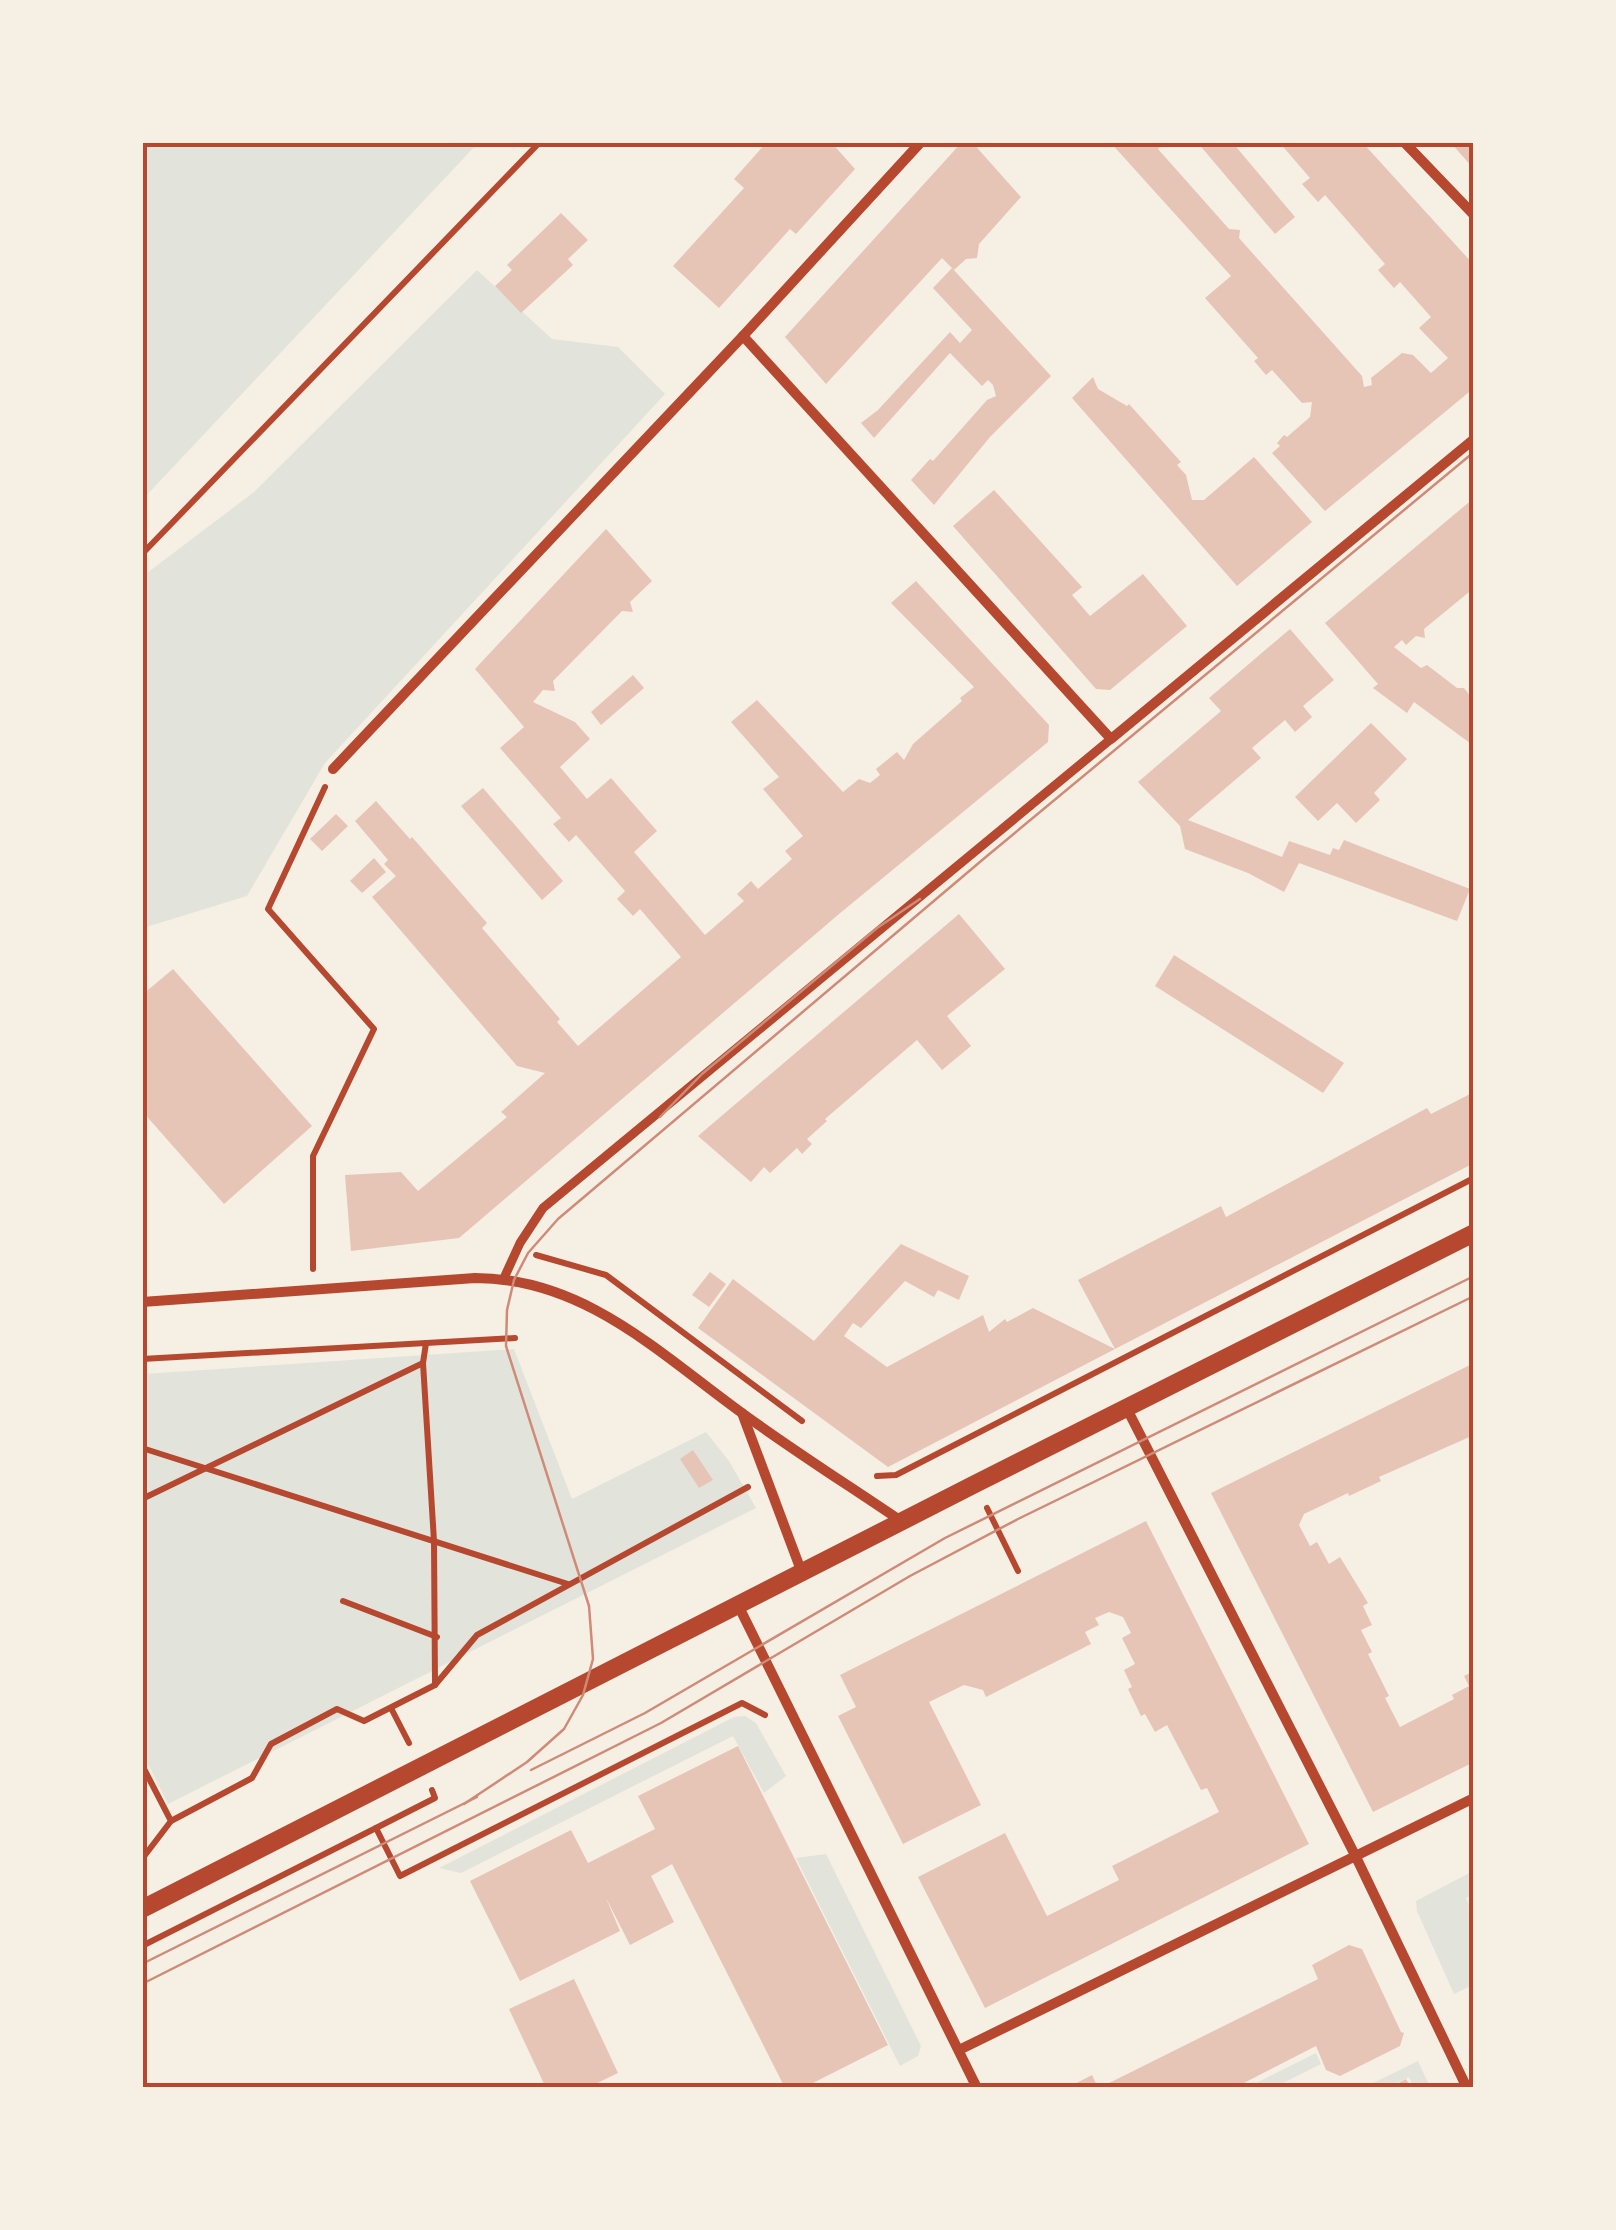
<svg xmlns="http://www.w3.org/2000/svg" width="1616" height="2230" viewBox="0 0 1616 2230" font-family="Cabin,sans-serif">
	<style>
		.green { fill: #e2e4dc }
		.building { fill: #e6c5b7 }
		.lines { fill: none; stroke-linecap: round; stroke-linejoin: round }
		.path { stroke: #b5482f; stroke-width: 6 }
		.pedestrian { stroke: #b5482f; stroke-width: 9 }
		.minor { stroke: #b5482f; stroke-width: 10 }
		.tertiary { stroke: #b5482f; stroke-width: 18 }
		.tram { stroke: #cf8b77; stroke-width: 2.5 }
		.neatline { fill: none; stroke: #b5482f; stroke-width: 4 }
	</style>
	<rect width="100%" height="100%" fill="#f6efe4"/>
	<!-- green -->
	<g class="green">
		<polygon points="143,142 478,143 143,499 142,143"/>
		<polygon points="477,270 552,339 618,347 665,394 325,763 247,896 143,928 143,576 254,492"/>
		<polygon points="514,1349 572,1499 706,1432 729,1461 756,1508 168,1804 143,1754 143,1374"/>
		<polygon points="745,1716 756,1723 786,1776 764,1793 733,1736 461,1873 439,1868 734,1717"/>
		<polygon points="826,1854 921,2046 918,2056 900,2066 796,1858"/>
		<polygon points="1473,1871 1473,1895 1466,1898 1473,1915 1473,1985 1454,1994 1417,1911 1416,1901"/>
		<polygon points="1316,2053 1321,2064 1275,2087 1248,2087"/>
		<polygon points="1418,2061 1430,2087 1414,2087 1409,2077 1388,2087 1365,2087"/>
	</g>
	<!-- building -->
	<g class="building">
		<polygon points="767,142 831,142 855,169 796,234 790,229 719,308 673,266 744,188 734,179"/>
		<polygon points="962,142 972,142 1021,197 979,244 977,258 966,259 954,270 942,258 826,384 785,337"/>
		<polygon points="1110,142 1165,142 1158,149 1229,229 1240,230 1239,238 1362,376 1364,387 1372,385 1371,378 1402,353 1413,355 1431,373 1448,358 1419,328 1431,317 1400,282 1394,288 1378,270 1385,264 1325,195 1318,202 1302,184 1310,178 1279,142 1362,142 1474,265 1474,388 1325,511 1272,453 1280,446 1277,443 1284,435 1287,437 1310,417 1312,402 1302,403 1272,370 1266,375 1254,361 1258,358 1205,298 1231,276"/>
		<polygon points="1197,142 1232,142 1295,217 1275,234"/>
		<polygon points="1450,142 1474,142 1474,169"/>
		<polygon points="561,213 588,240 568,259 573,265 521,313 495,286 512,270 507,265"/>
		<polygon points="952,268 1051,376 990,437 934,505 911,480 930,459 933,461 987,400 996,396 993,385 988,380 982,386 950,353 874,438 861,423 878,410 950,332 960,343 972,330 933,288"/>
		<polygon points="1093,377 1098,389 1127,406 1129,404 1181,462 1177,465 1186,475 1192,500 1204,500 1254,457 1312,522 1237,586 1072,398"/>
		<polygon points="994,490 1082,587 1072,595 1090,616 1143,574 1187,626 1110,690 1096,689 953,526"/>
		<polygon points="1474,498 1474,588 1424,629 1425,638 1416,636 1406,645 1402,640 1394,647 1421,668 1427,665 1457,688 1464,688 1474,701 1474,746 1414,702 1407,713 1373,688 1378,684 1325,623"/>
		<polygon points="606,529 652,581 630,602 633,612 622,611 553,681 555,691 543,690 533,702 575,722 590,739 560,767 587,799 611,778 657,831 634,852 705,935 744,901 737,894 751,881 758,889 792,859 785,851 803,836 763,789 779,777 731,722 757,700 843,792 859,779 870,783 880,775 876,769 897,752 904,760 913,744 962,701 960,698 974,687 891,603 916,581 1049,725 1048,742 839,914 459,1238 351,1251 345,1175 401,1172 418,1191 507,1117 501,1112 545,1073 517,1066 372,897 396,876 384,864 388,860 355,821 376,801 410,839 412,837 487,923 482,928 560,1019 557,1022 578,1046 681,957 640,909 633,916 617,899 625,891 576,835 569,842 553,824 561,818 500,748 524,727 475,669"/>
		<polygon points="1290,629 1334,680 1303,706 1312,717 1295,732 1285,720 1252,748 1261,758 1188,820 1282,857 1289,841 1330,855 1333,848 1339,850 1344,840 1470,889 1457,921 1299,863 1284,892 1248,873 1185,849 1180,826 1138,782 1221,711 1209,698"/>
		<polygon points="633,675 644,688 601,725 591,712"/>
		<polygon points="1371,723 1407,759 1374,793 1380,800 1356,823 1337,803 1318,821 1295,797"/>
		<polygon points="483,788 563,881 542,900 461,806"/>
		<polygon points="336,814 348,826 322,851 310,839"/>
		<polygon points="374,858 386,872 362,893 350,881"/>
		<polygon points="959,914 1005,969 947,1016 971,1046 942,1070 917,1040 825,1119 827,1121 807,1139 812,1144 802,1154 797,1148 770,1173 764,1167 751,1182 698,1136"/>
		<polygon points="1174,955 1344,1063 1323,1093 1155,986"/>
		<polygon points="173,969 312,1126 224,1204 142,1111 142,995"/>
		<polygon points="1474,1092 1474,1163 1115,1349 1078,1280 1221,1206 1226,1217 1427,1108 1431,1114"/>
		<polygon points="901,1244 969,1276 959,1300 938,1290 934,1297 905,1281 861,1328 853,1323 844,1336 887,1367 983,1315 989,1332 1005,1319 1007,1322 1033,1308 1115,1349 888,1467 698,1328 733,1279 814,1341"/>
		<polygon points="710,1272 726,1284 709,1307 692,1295"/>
		<polygon points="1474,1363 1474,1435 1379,1477 1381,1481 1349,1496 1348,1493 1304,1514 1299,1525 1310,1546 1317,1542 1329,1564 1340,1557 1368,1603 1363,1606 1372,1625 1361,1630 1372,1652 1368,1654 1389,1696 1385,1698 1400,1727 1454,1699 1452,1695 1469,1686 1464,1676 1474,1671 1474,1762 1373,1812 1211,1493"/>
		<polygon points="693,1450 713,1480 699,1488 680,1459"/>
		<polygon points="1146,1521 1309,1844 985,2008 918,1877 1005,1833 1047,1916 1119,1880 1112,1866 1219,1812 1207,1788 1201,1790 1167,1725 1155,1732 1145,1714 1141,1716 1128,1689 1132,1687 1124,1670 1135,1664 1122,1638 1131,1633 1123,1617 1109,1612 1095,1618 1099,1625 1085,1632 1091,1644 986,1697 983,1690 964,1685 929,1702 981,1805 903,1844 838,1716 856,1707 840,1675"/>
		<polygon points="738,1746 888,2045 803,2088 785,2088 672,1864 651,1876 674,1922 630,1945 606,1898 620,1931 520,1981 470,1881 571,1830 588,1863 655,1829 638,1796"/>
		<polygon points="1349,1945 1362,1949 1401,2032 1404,2033 1400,2046 1340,2076 1326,2070 1316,2046 1234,2088 1099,2088 1318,1979 1312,1965"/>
		<polygon points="574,1979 618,2073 587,2088 546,2088 509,2009"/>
		<polygon points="1092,2075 1098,2088 1067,2088"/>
		<polygon points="1406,2079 1411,2088 1389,2088"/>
	</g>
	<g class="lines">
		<!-- path -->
		<g class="path">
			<polyline points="142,554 540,142"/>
			<polyline points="536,1255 606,1275 802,1421"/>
			<polyline points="313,1269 313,1156 374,1029 268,909 325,787"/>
			<polyline points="142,1359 515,1338"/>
			<polyline points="423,1363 426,1343"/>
			<polyline points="142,1448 568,1584"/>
			<polyline points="877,1476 896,1475 1474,1178"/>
			<polyline points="142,1499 423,1363 434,1541 435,1685"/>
			<polyline points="987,1508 1018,1571"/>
			<polyline points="343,1601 437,1637"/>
			<polyline points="391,1708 409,1743"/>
			<polyline points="142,1765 171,1821 142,1859"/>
			<polyline points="432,1790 435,1798 376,1828 400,1876 742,1703 765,1715"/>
			<polyline points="171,1821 252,1778 271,1744 337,1709 364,1721 435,1685 477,1635 748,1487"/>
			<polyline points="142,1946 376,1828"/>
		</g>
		<!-- pedestrian -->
		<polyline class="pedestrian" points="504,1278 520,1243 543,1208 1111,739"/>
		<!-- minor -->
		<g class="minor">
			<polyline points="1404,142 1474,215"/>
			<polyline points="743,336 1111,739 1474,439"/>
			<polyline points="333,769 743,336 921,142"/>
			<path d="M142,1302L475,1278C584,1278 659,1353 742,1413C794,1451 848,1485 901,1521"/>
			<polyline points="1126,1407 1356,1857 1467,2088"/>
			<polyline points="742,1413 802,1573"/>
			<polyline points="738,1605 977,2088"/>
			<polyline points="959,2050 1474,1798"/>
		</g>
		<!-- tertiary -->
		<polyline class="tertiary" points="142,1909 975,1484 1474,1233"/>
		<!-- tram -->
		<g class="tram">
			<polyline points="660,1117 702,1074 877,928 920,899"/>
			<polyline points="531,1770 645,1713 945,1538 1474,1276"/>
			<polyline points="464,1804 527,1762 564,1729 583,1695 593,1659 589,1606 506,1346 507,1310 514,1280 528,1253 558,1219 987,856 1474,452"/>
			<polyline points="142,1964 477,1797"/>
			<polyline points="142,1984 661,1723 910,1576 1018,1519 1474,1296"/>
		</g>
	</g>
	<!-- border -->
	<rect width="1616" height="2230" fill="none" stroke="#f6efe4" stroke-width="290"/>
	<rect x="145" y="145" width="1326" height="1940" class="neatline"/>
</svg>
